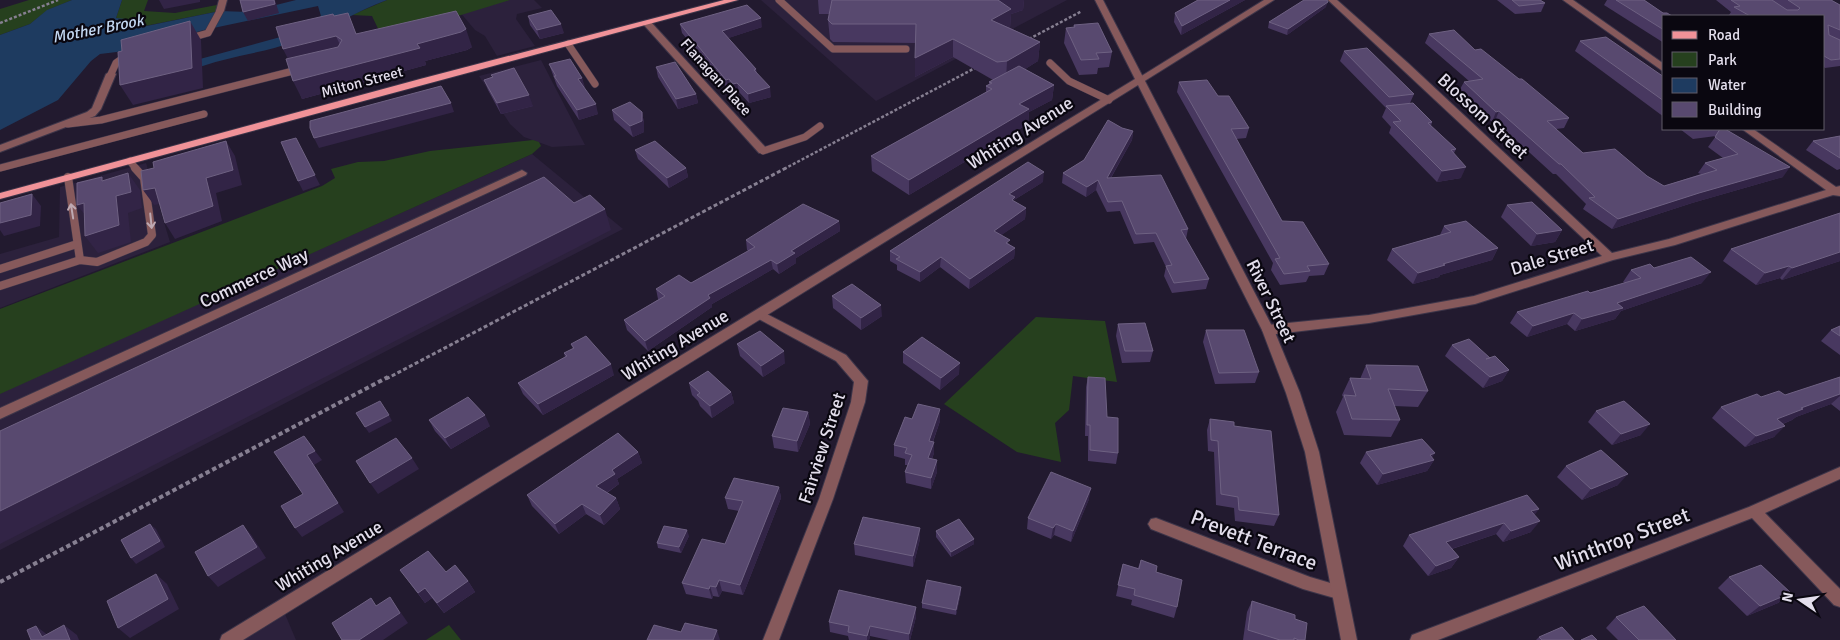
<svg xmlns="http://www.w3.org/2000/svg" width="1840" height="640" viewBox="0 0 1840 640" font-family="Signika,sans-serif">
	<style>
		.built { fill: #2c213c }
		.green { fill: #26401e }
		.water { fill: #1e3b60 }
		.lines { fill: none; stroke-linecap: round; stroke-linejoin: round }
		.service-far1-casing { stroke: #3d3549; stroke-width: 8 }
		.service-casing { stroke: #3d3549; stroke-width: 9 }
		.minor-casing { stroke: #3d3549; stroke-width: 2 }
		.tertiary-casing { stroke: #3d3549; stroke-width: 2 }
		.primary-casing { stroke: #3d3549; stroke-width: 2 }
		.path-far2 { stroke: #867f91; stroke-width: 2.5; stroke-dasharray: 3 2; stroke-linecap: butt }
		.path-far1 { stroke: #867f91; stroke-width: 3; stroke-dasharray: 4 2.5; stroke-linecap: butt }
		.path { stroke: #867f91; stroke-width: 4; stroke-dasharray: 4.5 3; stroke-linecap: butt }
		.service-far1 { stroke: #86595b; stroke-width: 7 }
		.service { stroke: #86595b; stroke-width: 8 }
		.minor { fill: #86595b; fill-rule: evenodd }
		.tertiary { fill: #86595b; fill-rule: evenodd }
		.primary { fill: #f09298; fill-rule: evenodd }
		.wall { fill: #483860 }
		.shaded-wall { fill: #322446 }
		.building { fill: #58496f; stroke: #6e6182 }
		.oneway { stroke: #bea9b2 }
		.labels { text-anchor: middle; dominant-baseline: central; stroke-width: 4.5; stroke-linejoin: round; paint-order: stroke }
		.far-street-label { font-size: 15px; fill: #e3deec; stroke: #0a0710 }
		.far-water-label { font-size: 16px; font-style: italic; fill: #c4d8f2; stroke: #0a0710 }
		.street-label { font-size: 18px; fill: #e3deec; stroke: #0a0710 }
		.near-street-label { font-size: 21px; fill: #e3deec; stroke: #0a0710 }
	</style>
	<rect width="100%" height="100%" fill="#221a2f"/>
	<!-- built -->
	<g class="built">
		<polygon points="479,0 534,0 542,8 517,14 516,19 535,46 497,56 485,36 475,30 459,11"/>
		<polygon points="761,0 1067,0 876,101"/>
		<polygon points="541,60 585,145 552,147 524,137 510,124 479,76"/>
		<polygon points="532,154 623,229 0,550 0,393"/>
		<polygon points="146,163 170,242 0,308 0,254 59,237 60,187"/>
		<polygon points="285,614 296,640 244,640"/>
	</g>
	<!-- green -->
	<g class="green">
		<polygon points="29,0 72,0 48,10 30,24 0,35 0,9"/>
		<polygon points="122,0 148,0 144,11 175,13 222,4 220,11 110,33 120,19 116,18"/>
		<polygon points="387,0 510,0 383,39 372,16 352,15"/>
		<polygon points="533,140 539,142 541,146 532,154 0,394 0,309 322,186 335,178 331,169 358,162 384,161 430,151"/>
		<polygon points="1036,317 1105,321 1117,382 1073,376 1069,410 1055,423 1061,462 1017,452 944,404"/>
		<polygon points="449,625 461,640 426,640"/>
	</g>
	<!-- water -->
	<path class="water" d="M72,0H122L116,18L125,19L123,25L112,33L220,11L248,12L296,0H387C356,11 328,30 296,41C262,54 225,56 192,70L189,62L295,33L321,16L318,6L204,30L133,50L100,54L91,61L58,100L0,130V35L30,24L47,10Z"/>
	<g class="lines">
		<!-- service-far1 casing -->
		<g class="service-far1-casing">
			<g id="service-far1">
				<polyline points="779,0 833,49 906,49"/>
				<polyline points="187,39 208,33 220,11"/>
				<polyline points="568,44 595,84"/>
				<polyline points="1050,63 1069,81 1109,100"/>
				<polyline points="111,74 116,63 129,54"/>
				<polyline points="68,124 101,120 301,69"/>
				<polyline points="763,151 805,137 820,126"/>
				<polyline points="130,161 136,169"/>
				<polyline points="0,168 204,114"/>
			</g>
		</g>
		<!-- service casing -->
		<g class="service-casing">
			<g id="service">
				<polyline points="68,177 80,260"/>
				<polyline points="0,269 77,244"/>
				<polyline points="0,286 80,260 97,262 146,242 152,235 144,178 135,168"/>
			</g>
		</g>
		<!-- minor casing -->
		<g class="minor-casing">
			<g id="minor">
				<polygon points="219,0 227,0 224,11 220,14 216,11"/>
				<polygon points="1264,0 1274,0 1143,82 1140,83 1135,80"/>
				<polygon points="1328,0 1337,0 1408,63 1612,253 1669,239 1826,190 1742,129 1753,129 1836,187 1840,186 1840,196 1833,195 1675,245 1613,260 1475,304 1369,323 1268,335 1264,333 1262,330 1268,325 1369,315 1474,296 1602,256"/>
				<polygon points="1563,0 1573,0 1664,64 1664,72"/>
				<polygon points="644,21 650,21 767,149 767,153 759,153 644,25"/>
				<polygon points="111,71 116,74 101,109 95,116 0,152 0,145 87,112 92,108 106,74"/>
				<polygon points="522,170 527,173 526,175 0,419 0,408"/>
				<polygon points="761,311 846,355 868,381 865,402 833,499 779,640 763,640 819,499 851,402 854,382 836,361 757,318 755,315"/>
				<polygon points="1840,467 1840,479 1765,513 1840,589 1840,607 1834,605 1752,518 1438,640 1410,640 1412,635 1749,507"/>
				<polygon points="1156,518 1310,577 1344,587 1346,592 1344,597 1338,599 1303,589 1151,529 1148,524 1151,519"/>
			</g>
		</g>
		<!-- tertiary casing -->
		<g class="tertiary-casing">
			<polygon id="tertiary" points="1095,0 1103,0 1274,330 1300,393 1319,452 1357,640 1341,640 1305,452 1286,393 1262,330 1138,85 243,640 220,640 222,635 1135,79"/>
		</g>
		<!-- primary casing -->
		<g class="primary-casing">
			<polygon id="primary" points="724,0 738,0 0,199 0,193 420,79"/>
		</g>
		<!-- path-far2 -->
		<g class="path-far2">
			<polyline points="0,23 58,0"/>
			<polyline points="1029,39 1082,11"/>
			<polyline points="784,169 977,67"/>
		</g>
		<!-- path-far1 -->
		<polyline class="path-far1" points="386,379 786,168"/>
		<!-- path -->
		<polyline class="path" points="0,582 388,377"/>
		<!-- service-far1 -->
		<use href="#service-far1" class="service-far1"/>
		<!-- service -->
		<use href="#service" class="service"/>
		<!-- minor -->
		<use href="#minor" class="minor"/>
		<!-- tertiary -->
		<use href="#tertiary" class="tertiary"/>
		<!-- primary -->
		<use href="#primary" class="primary"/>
	</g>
	<!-- wall -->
	<g class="wall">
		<polygon points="818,0 1024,0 1023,10 1011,14 1010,28 1040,42 1038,61 1025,69 1054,85 1052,100 1029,112 1028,124 909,195 872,171 871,156 986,92 986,86 989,84 989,82 993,80 953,57 915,77 916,43 833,42 830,39 828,20 830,14 819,14"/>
		<polygon points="1198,0 1245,0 1181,35 1174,22 1175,13"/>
		<polygon points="1497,0 1540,0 1545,3 1541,12 1515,14"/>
		<polygon points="1607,0 1644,0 1663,13 1664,43 1604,5"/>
		<polygon points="1716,0 1831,0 1840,5 1840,66 1825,68 1824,67 1824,16 1732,16 1729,15 1731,12"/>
		<polygon points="1326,7 1287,35 1268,28 1269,22"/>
		<polygon points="335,16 357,34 472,47 467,50 425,61 426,65 302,99 288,59"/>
		<polygon points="528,16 564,33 540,39 530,25"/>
		<polygon points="680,24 762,27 728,38 756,69 757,74 771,97 749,103 739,92 735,93 730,88 728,89 682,33"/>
		<polygon points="1074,25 1112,52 1109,67 1098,68 1097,74 1079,75 1064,43 1066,28 1073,28"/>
		<polygon points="1429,34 1475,50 1519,79 1569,118 1564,128 1556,129 1583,153 1647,176 1664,186 1701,174 1698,173 1705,163 1723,158 1708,147 1716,136 1693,139 1680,129 1727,129 1727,130 1783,177 1692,203 1612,229 1583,209 1586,204 1556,174 1553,174 1495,121 1492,122 1459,91 1464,82 1469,81 1425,43"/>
		<polygon points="1580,41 1664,77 1664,117 1575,51"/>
		<polygon points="1344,51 1414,94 1410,103 1432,122 1431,126 1456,149 1454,153 1461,178 1437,182 1389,133 1391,127 1382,117 1386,108 1340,61"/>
		<polygon points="549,64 582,78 584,87 598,114 579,120 557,86"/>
		<polygon points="656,67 696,94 698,103 678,109 658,77"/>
		<polygon points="491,75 533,106 501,114 488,90 484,80 492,77"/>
		<polygon points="1179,82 1218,96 1249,128 1246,138 1236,139 1282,221 1329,264 1324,275 1309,276 1306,282 1280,285 1271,270 1273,263 1177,92"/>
		<polygon points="612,110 642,112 644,123 644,132 633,137 614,120"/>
		<polygon points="1122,128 1133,131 1132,140 1111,178 1188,229 1186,239 1209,279 1206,289 1172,293 1164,276 1166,267 1154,242 1134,244 1120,211 1107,212 1096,190 1086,197 1062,183 1063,173 1084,160"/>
		<polygon points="1840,136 1840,169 1837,170 1806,150 1813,141"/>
		<polygon points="635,150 686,168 688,177 669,188 638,159"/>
		<polygon points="1043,182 1014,200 1014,201 1026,208 1025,219 1001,235 1009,244 1015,248 1014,258 969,289 940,267 920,282 897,270 897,265 890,261 890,251"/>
		<polygon points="1507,205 1562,230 1555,242 1531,246 1501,217"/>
		<polygon points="1840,213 1840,261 1782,280 1780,278 1756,285 1723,261 1731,249"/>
		<polygon points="839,221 840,231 796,258 796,263 779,274 773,269 712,304 712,307 648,351 627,330 624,320 659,299 658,299 656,289 691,283 749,251 747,250 746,240"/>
		<polygon points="1444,226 1498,248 1492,260 1440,275 1439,277 1413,284 1387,260 1392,249 1440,235"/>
		<polygon points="1654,268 1702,283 1621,311 1615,319 1575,331 1567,324 1527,337 1510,323 1517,312 1625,283 1623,282 1631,270"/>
		<polygon points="832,296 882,316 861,330 833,308"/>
		<polygon points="1118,324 1153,351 1150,362 1122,363 1116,336"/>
		<polygon points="1840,326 1840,355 1821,341 1831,330"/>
		<polygon points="1206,330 1259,372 1255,383 1215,384 1203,342"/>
		<polygon points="571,344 614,375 543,415 523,394 518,383 565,357 564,353 573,349"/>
		<polygon points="737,344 785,363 763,377 740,356"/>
		<polygon points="1452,345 1490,358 1509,370 1502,381 1483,388 1445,356"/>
		<polygon points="903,352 959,374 940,390 903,363"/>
		<polygon points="1366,365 1428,391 1418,407 1394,406 1400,420 1391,437 1344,435 1336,412 1343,397 1342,395 1350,378 1360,379"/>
		<polygon points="1088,377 1118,453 1116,464 1088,461 1088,436 1085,436 1086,387"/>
		<polygon points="1840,377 1840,411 1831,404 1796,417 1792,420 1783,424 1774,437 1745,447 1712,418 1721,407 1761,397 1785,395"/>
		<polygon points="689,383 731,392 734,403 712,418 700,406 698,401 692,395"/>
		<polygon points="1596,411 1641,435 1612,445 1588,422"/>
		<polygon points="808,412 810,424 798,452 774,448 772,436"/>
		<polygon points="912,419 940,421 933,442 934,453 932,459 937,460 937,472 931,489 906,483 905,472 908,465 905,465 905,459 894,456 894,445"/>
		<polygon points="1210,419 1234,426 1279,515 1274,526 1235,521 1234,508 1216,505 1214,452 1208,451 1207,430"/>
		<polygon points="429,420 490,426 451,449 435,431"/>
		<polygon points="638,452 642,463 617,479 619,484 607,493 616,498 620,509 604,525 586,514 559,534 532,506 527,495"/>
		<polygon points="1366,452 1432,458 1434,460 1427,471 1377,485 1360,463"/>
		<polygon points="1566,466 1618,485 1582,500 1557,477"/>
		<polygon points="779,487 781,498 743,595 722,591 719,597 713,596 712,599 686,594 682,583 725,544 739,511 728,509 725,498"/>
		<polygon points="1089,499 1071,542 1054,535 1051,539 1027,529 1028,518"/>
		<polygon points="1534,515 1531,532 1503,542 1496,534 1452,549 1459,557 1451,568 1428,576 1403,546 1409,535"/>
		<polygon points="936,531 974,539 974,544 951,557 936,537"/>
		<polygon points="689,536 681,553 658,548 657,543"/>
		<polygon points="920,539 913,567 855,555 854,544"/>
		<polygon points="1141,560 1156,572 1177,607 1174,618 1131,605 1132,600 1116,596 1123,564 1138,568"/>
		<polygon points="400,570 446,572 468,581 475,592 444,613 432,598 425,603"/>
		<polygon points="1729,577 1791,593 1778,603 1747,616 1718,588"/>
		<polygon points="961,587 961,592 956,615 922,608 922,603"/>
		<polygon points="1252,601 1295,619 1305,640 1243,640 1247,612"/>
		<polygon points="916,607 916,617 910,640 889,640 870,636 869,640 849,640 848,636 830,632 829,622"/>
		<polygon points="1616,617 1676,640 1618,640 1606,628"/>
		<polygon points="1539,637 1574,640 1536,640"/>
	</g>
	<!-- shaded-wall -->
	<g class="shaded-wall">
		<polygon points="159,0 200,0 200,2 164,9"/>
		<polygon points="274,0 275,0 279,13 248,21 243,12"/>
		<polygon points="998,0 1024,0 1023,10 1011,14 1010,28 991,20"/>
		<polygon points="1230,0 1245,0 1181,35 1182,26"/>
		<polygon points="1328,2 1326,7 1287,35 1288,29"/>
		<polygon points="761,18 762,27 723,40 722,31"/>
		<polygon points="190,21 201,40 203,88 133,105 120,85"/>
		<polygon points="561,24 564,33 540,39 537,30"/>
		<polygon points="466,29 472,47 467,50 425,61 426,65 302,99 293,81"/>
		<polygon points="336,36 344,54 292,67 283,49"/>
		<polygon points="953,39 953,57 915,77 915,58"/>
		<polygon points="1040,42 1038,61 1006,81 1007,61"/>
		<polygon points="582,78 585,87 581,88 578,79"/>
		<polygon points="729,79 730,88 728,89 726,80"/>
		<polygon points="737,83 739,92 735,93 733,84"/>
		<polygon points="1054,85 1052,100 1029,112 1028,124 909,195 909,180 1019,104"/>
		<polygon points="770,87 771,97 749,103 748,94"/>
		<polygon points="696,94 698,103 678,109 676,99"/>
		<polygon points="529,95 533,106 501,114 497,103"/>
		<polygon points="451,103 454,112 319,148 314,138"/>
		<polygon points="596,104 598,114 579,120 577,110"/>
		<polygon points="1499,111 1495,121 1492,122 1496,112"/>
		<polygon points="642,112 644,123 644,132 633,137 630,126"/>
		<polygon points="1133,131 1132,140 1105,188 1107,178"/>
		<polygon points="296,138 320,185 303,191 298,181"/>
		<polygon points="226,141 235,156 242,185 216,193 222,221 175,239 165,223 206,178"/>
		<polygon points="1466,167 1461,178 1437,182 1442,171"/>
		<polygon points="1790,167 1783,177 1692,203 1612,229 1618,219 1699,193"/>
		<polygon points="686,168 688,177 669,188 667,178"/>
		<polygon points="1044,172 1043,182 1014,200 1014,208 1009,194"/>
		<polygon points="128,173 140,190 142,208 128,213 131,242 98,253 85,236 116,196"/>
		<polygon points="1098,180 1096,190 1086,197 1087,187"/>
		<polygon points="155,188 165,203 154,205 143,190"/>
		<polygon points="32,194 41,206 40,226 4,236 0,230 0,223"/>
		<polygon points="84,203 90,221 77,205"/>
		<polygon points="1026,208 1025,219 993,241 994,231"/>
		<polygon points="605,209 611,230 0,544 0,511"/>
		<polygon points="839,221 840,231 796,258 796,263 779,274 777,264 791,251"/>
		<polygon points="1562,230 1555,242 1531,246 1537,234"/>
		<polygon points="1015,248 1014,258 969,289 970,279"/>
		<polygon points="1498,248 1492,260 1440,275 1439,277 1413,284 1418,273 1443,264"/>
		<polygon points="1840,252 1840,261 1782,280 1792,268"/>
		<polygon points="941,257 940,267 920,282 920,272"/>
		<polygon points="771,260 773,269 712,304 712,307 648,351 645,341 708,295"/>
		<polygon points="1789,266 1780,278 1756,285 1765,273"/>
		<polygon points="1711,272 1702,283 1621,311 1615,319 1575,331 1582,319 1617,303"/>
		<polygon points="881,305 882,316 861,330 861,318"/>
		<polygon points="1574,313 1567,324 1527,337 1533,326"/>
		<polygon points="784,351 785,363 763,377 761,366"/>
		<polygon points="960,363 959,374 940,390 941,378"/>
		<polygon points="611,364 614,375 543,415 538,404"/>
		<polygon points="1509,370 1502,381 1483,388 1490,377"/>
		<polygon points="731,392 734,403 712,418 710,406"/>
		<polygon points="1840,394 1840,396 1831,404 1796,417 1792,420 1766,430 1777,419 1801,408"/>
		<polygon points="940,409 940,421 929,452 929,441"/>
		<polygon points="808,412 810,424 798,452 797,441"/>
		<polygon points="389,415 392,421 369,433 365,427"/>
		<polygon points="485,415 490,426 451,449 445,438"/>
		<polygon points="1650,424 1641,435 1612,445 1621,434"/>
		<polygon points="1785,426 1774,437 1745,447 1756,436"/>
		<polygon points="934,442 934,453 928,469 928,458"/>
		<polygon points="315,451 322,460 314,465 344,512 302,537 295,528 338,503 307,455"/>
		<polygon points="638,452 642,463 617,479 619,484 600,497 596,486 612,470"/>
		<polygon points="1435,453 1430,461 1434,460 1427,471 1377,485 1383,474"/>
		<polygon points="412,458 419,469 378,494 370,483"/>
		<polygon points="937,460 937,472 931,489 931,478"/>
		<polygon points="1628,474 1618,485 1582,500 1591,489"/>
		<polygon points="779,487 781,498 743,595 740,585"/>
		<polygon points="1091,488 1089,499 1071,542 1073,531"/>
		<polygon points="616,498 620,509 604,525 600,515"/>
		<polygon points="582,504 586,514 559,534 555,524"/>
		<polygon points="1539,509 1531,520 1531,511"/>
		<polygon points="1540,521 1531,532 1503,542 1511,531"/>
		<polygon points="1504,523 1496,534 1439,553 1446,542"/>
		<polygon points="150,524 156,529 165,547 136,564 131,558"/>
		<polygon points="1056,524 1054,535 1051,539 1053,528"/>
		<polygon points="243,525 252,536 266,558 218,587 208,576"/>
		<polygon points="920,528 920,539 913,567 913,556"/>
		<polygon points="687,530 689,536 681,553 679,547"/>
		<polygon points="974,539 974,544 951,557 951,552"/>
		<polygon points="1459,557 1451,568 1428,576 1436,566"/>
		<polygon points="156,574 167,584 179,609 130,638 118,628"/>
		<polygon points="719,580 722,591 719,597 716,587"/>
		<polygon points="468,581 475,592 444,613 437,603"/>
		<polygon points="710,586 713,596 712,599 709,589"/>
		<polygon points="961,587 961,592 956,615 956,610"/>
		<polygon points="425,588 432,598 425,603 418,593"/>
		<polygon points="1791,593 1778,603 1747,616 1760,606"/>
		<polygon points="390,597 408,623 383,640 359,640"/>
		<polygon points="916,607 916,617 910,640 909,640 909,634"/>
		<polygon points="64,625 77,635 79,640 70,640"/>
		<polygon points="36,626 49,636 42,637"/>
		<polygon points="870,626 870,636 869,640 867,640 867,636"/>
		<polygon points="717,630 720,640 713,640"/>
	</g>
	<!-- building -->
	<g class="building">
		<polygon points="240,0 274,0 275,4 243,12"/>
		<polygon points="832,0 998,0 1011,9 991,20 1040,42 1007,61 997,62 953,39 915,58 916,24 832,24 828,20"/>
		<polygon points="1198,0 1230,0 1182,26 1175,13"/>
		<polygon points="1304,0 1327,0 1328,2 1288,29 1269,22"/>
		<polygon points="1512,0 1540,0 1545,3 1519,6"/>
		<polygon points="1616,0 1644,0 1663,13 1667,13 1672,16 1664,16 1664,30"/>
		<polygon points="1731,0 1772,0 1787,10 1798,10 1800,8 1788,0 1831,0 1840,5 1840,30 1828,25 1829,35 1840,40 1840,59 1831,60 1824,56 1824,16 1750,16 1734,7 1740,6"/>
		<polygon points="747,5 761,18 722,31 756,69 754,70 770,87 748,94 737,83 733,84 729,79 726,80 680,24"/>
		<polygon points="551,10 561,24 537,30 528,16"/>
		<polygon points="456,11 466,29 461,32 417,44 420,48 293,81 286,59 338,47 342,40 336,36 283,49 276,27 333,14 334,16 348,13 356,34"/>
		<polygon points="190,21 192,68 120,85 118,52 122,51 121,40"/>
		<polygon points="1098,23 1112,52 1096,53 1099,59 1081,60 1066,28 1075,27 1074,25"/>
		<polygon points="1454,30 1475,50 1481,49 1519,79 1522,79 1569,118 1547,121 1583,153 1615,149 1647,176 1664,186 1717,170 1705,163 1738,154 1715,137 1720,129 1725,129 1790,167 1699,193 1618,219 1589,198 1595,197 1561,164 1559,164 1499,111 1496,112 1464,82 1483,79 1429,34"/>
		<polygon points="1606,37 1664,77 1664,101 1580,41"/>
		<polygon points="1367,48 1414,94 1389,97 1344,51"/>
		<polygon points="570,59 582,78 578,79 596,104 577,110 554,76 556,76 549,64"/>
		<polygon points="675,62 696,94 676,99 656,67"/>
		<polygon points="1019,66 1054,85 1019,104 1029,109 909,180 871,156 992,89 986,86 992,83 989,82"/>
		<polygon points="514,68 529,95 497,103 484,80 493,77 491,75"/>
		<polygon points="1207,80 1218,96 1229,96 1249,128 1231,129 1282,221 1303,222 1329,264 1307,266 1310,271 1284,274 1275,259 1280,258 1179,82"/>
		<polygon points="441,86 451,103 314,138 310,128 310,121"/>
		<polygon points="630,102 642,112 642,121 630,126 612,110"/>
		<polygon points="1413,103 1432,122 1428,123 1456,149 1451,150 1466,167 1442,171 1393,122 1401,121 1386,106"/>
		<polygon points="1108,120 1122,128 1133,131 1107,178 1161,175 1188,229 1181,230 1209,279 1174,283 1166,266 1172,265 1156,233 1136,234 1122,201 1108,202 1098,180 1087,187 1063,173 1084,160"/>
		<polygon points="1840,136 1840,158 1813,141"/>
		<polygon points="296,138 315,175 298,181 281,142"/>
		<polygon points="226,141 233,170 206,178 213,206 165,223 155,188 143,190 141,171 154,168 153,162"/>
		<polygon points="655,141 686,168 667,178 635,150"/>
		<polygon points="1028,162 1044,172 1009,194 1015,197 1012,200 1026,208 994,231 1010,240 1006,243 1015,248 970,279 941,257 920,272 896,259 900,257 890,251"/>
		<polygon points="128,173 131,192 116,196 119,225 85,236 84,203 77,205 77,183 102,177 102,181"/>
		<polygon points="544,177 574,203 590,195 605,209 0,511 0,431"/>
		<polygon points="32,194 31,215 0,223 0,203"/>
		<polygon points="1532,202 1562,230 1537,234 1507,205"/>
		<polygon points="803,204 839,221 791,251 795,253 777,264 771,260 708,295 710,298 645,341 624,320 665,296 656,289 679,275 691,283 755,247 746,240"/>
		<polygon points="1840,213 1840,252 1792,268 1789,266 1765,273 1731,249"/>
		<polygon points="1466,221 1498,248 1443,264 1445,265 1418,273 1392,249 1451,232 1444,226"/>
		<polygon points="1691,257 1711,272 1617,303 1623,308 1582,319 1574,313 1533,326 1517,312 1588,291 1590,293 1641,278 1631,270 1650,264 1654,268"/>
		<polygon points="852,284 881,305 861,318 832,296"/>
		<polygon points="1145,323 1153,351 1125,351 1118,324"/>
		<polygon points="1840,326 1840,336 1831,330"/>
		<polygon points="1206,330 1244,330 1259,372 1219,373"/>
		<polygon points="760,331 784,351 761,366 737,344"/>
		<polygon points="586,336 611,364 538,404 518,383 567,356 564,353 574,348 571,344"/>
		<polygon points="922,337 960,363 941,378 903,352"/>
		<polygon points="1469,339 1490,358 1486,359 1495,356 1509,370 1490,377 1452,345"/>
		<polygon points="1366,365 1418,366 1428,391 1388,389 1400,420 1352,419 1344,395 1356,396 1350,378 1371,379"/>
		<polygon points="708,371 731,392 710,406 697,395 700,393 689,383"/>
		<polygon points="1088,377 1105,378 1107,417 1118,418 1118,453 1090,450 1090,425 1087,425"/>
		<polygon points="1840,377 1840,394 1801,408 1803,409 1777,419 1785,426 1756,436 1721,407 1757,394 1761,397 1779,391 1785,395"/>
		<polygon points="468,397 485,415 445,438 429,420"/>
		<polygon points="380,401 389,415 365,427 356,413"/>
		<polygon points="1624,401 1650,424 1621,434 1596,411"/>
		<polygon points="918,404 940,409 929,441 934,442 928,458 937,460 931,478 905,472 912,455 905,453 907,448 894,445 905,417 912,419"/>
		<polygon points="783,408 808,412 797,441 772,436"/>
		<polygon points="1210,419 1234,422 1234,426 1271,431 1279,515 1239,510 1238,497 1221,494 1218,441 1211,440"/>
		<polygon points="618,433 638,452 612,470 615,474 596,486 616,498 600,515 582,504 555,524 527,495"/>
		<polygon points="304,436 315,451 307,455 338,503 295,528 281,506 303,494 274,452"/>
		<polygon points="396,438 412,458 370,483 356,461"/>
		<polygon points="1422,439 1435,453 1430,455 1434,460 1383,474 1366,452"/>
		<polygon points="1601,450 1628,474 1591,489 1566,466"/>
		<polygon points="1051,472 1091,488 1073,531 1056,524 1053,528 1028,518"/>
		<polygon points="734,478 779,487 740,585 719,580 716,587 710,586 709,589 682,583 702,539 725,544 743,501 725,498"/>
		<polygon points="1527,495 1539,509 1531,511 1540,521 1511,531 1504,523 1446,542 1459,557 1436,566 1409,535"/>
		<polygon points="863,517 920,528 913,556 854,544"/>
		<polygon points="959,519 974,539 951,552 936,531"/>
		<polygon points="150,524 160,541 131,558 121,540"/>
		<polygon points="243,525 257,547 208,576 195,552"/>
		<polygon points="664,526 687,530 679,547 657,543"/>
		<polygon points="428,551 446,572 455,565 468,581 437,603 425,588 418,593 400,570"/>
		<polygon points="1141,560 1157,566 1156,572 1182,580 1177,607 1134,595 1135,589 1118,585 1123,564 1139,569"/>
		<polygon points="1761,565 1791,593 1760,606 1729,577"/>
		<polygon points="156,574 168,599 118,628 107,601"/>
		<polygon points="927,580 961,587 956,610 922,603"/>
		<polygon points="839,590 916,607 909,634 870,626 867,636 848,632 849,626 829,622"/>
		<polygon points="390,597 400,613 359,640 342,640 332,623 371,598 376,606"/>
		<polygon points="1252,601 1295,615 1295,619 1307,623 1305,640 1299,640 1294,638 1294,640 1280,640 1248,630"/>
		<polygon points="1644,606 1676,640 1639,640 1616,617"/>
		<polygon points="685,623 717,630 713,640 647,640 654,625 681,632"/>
		<polygon points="64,625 70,640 31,640 27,630 36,626 42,637"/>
		<polygon points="1562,627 1574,640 1542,640 1539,637"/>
		<polygon points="1592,635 1597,640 1581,640"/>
	</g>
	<!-- one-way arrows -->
	<defs><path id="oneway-shaft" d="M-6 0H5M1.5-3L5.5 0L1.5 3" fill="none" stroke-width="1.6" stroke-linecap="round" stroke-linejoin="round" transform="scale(1.25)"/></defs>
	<g class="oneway">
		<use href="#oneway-shaft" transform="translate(72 211) rotate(-99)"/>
		<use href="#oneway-shaft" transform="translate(151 221) rotate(84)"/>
	</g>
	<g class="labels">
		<!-- far-street labels -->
		<g class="far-street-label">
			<text transform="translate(716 77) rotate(48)">Flanagan Place</text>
			<text transform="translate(362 82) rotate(-15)">Milton Street</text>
		</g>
		<!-- far-water labels -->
		<g class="far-water-label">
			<text transform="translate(98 29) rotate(-11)">Mother Brook</text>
		</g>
		<!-- street labels -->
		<g class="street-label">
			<text transform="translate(1483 116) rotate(43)">Blossom Street</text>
			<text transform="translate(1020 133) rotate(-32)">Whiting Avenue</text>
			<text transform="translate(1552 257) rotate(-17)">Dale Street</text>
			<text transform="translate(254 278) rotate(-25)">Commerce Way</text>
			<text transform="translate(1271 301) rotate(64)">River Street</text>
			<text transform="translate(675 345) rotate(-31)">Whiting Avenue</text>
			<text transform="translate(822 448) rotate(-72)">Fairview Street</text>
			<text transform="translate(329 556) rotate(-31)">Whiting Avenue</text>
		</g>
		<!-- near-street labels -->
		<g class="near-street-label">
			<text transform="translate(1622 539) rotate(-21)">Winthrop Street</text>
			<text transform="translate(1254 540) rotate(21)">Prevett Terrace</text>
		</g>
	</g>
	<!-- legend -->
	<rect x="1662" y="15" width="162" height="115" fill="#0a0710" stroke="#615d68"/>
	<rect x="1672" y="31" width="25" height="8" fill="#f09298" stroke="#615d68"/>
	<text x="1708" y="40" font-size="15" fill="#e3deec">Road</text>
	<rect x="1672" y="52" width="25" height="15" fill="#26401e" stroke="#615d68"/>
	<text x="1708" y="65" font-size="15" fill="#e3deec">Park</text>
	<rect x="1672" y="78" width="25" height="15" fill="#1e3b60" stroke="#615d68"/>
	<text x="1708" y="90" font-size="15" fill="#e3deec">Water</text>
	<rect x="1672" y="102" width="25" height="15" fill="#58496f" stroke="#615d68"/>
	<text x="1708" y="115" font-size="15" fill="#e3deec">Building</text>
	<!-- north arrow -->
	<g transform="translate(1800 600) rotate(283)" stroke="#0a0710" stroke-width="4" paint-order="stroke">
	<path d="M0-4L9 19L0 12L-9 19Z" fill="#e3deec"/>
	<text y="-8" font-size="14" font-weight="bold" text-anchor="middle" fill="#e3deec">N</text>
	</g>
</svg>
